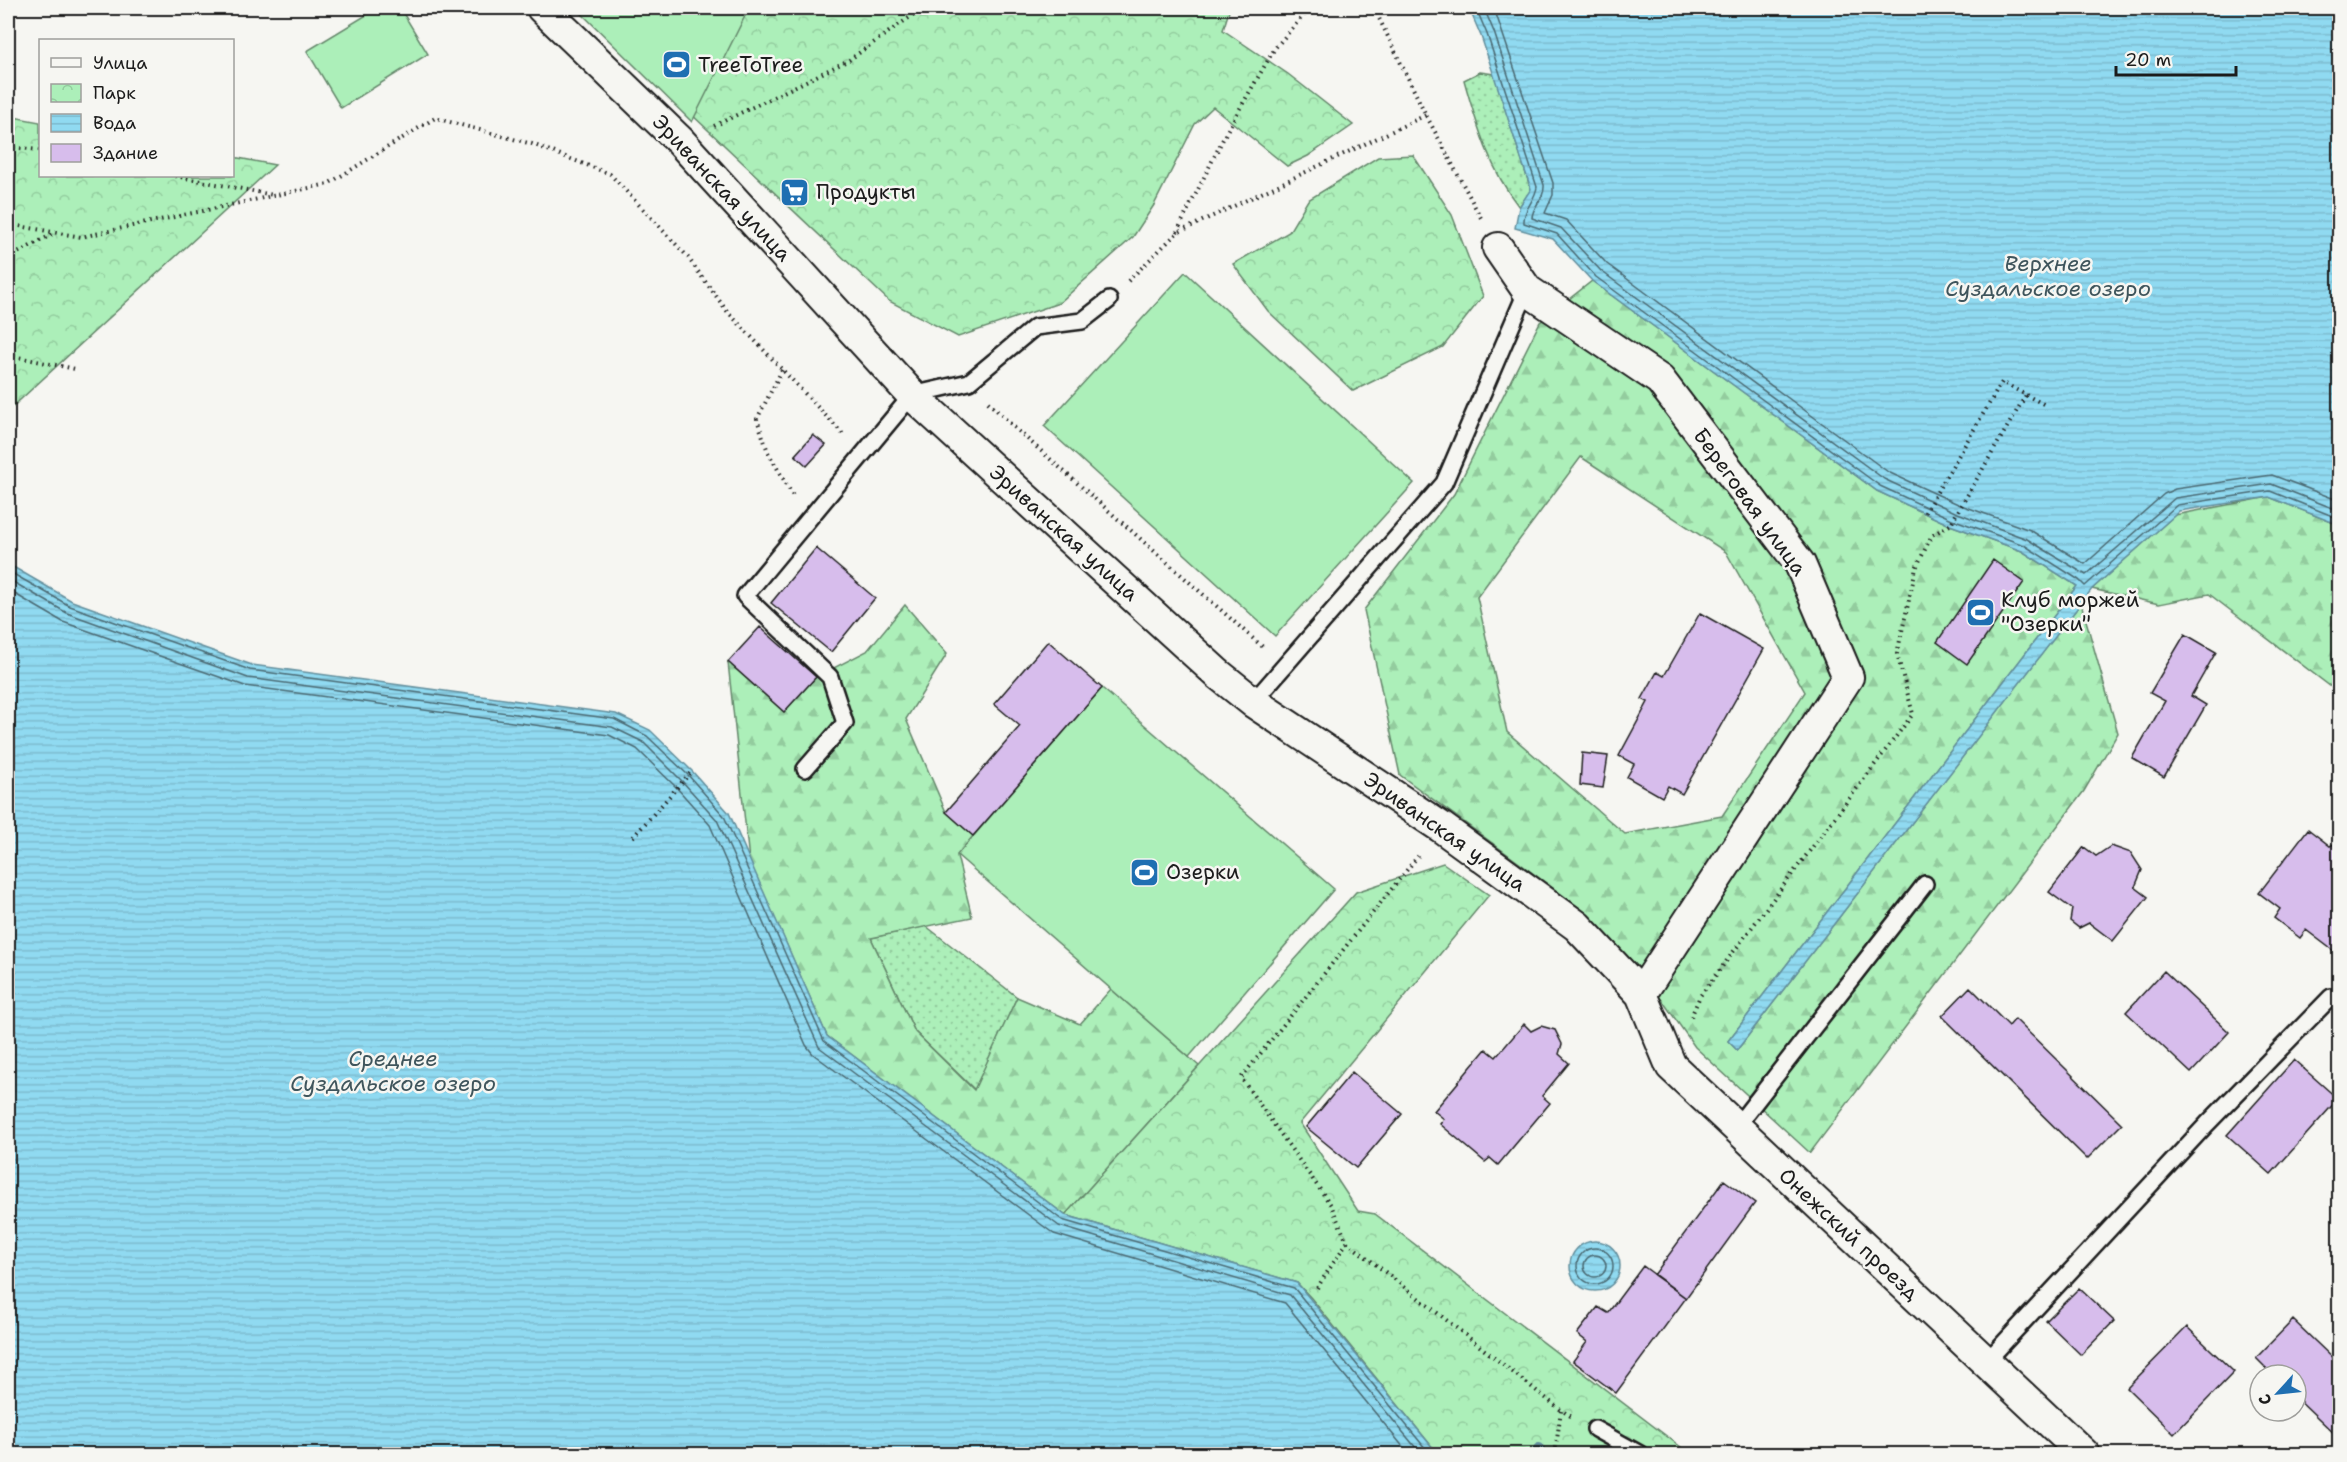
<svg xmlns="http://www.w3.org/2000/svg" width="2347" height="1462" font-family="'Shantell Sans',sans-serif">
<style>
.grass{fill:url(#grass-dots);stroke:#64866a;stroke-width:1.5}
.forest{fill:url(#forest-firs);stroke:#64866a;stroke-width:1.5;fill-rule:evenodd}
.park{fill:url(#park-crowns);stroke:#64866a;stroke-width:1.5}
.garden{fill:#acefb9;stroke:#64866a;stroke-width:1.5}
.water{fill:url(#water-rules);stroke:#628e9c;stroke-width:1.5}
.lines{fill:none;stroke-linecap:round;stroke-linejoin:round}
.shore{stroke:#4a6871;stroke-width:1.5}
.stream{stroke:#628e9c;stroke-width:12}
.building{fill:#d7bdec;stroke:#1c1c1c;stroke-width:1.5}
.lane-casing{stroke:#1c1c1c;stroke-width:20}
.street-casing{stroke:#1c1c1c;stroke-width:34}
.path{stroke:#1c1c1c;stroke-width:4;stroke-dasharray:1.5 4.5;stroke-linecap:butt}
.lane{stroke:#f6f6f2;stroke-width:15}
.street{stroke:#f6f6f2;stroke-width:30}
.labels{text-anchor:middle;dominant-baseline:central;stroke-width:5;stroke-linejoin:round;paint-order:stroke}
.poi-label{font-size:21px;fill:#1c1c1c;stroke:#f6f6f2;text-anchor:start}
.street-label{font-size:21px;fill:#1c1c1c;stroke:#f6f6f2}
.water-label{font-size:22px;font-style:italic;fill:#3f555c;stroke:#f6f6f2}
</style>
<defs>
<pattern id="grass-dots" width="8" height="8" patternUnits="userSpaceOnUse" patternTransform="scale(1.5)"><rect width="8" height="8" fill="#acefb9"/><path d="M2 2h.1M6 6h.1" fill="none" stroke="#93cc9e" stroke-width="1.8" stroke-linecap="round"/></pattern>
<pattern id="forest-firs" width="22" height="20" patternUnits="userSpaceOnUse" patternTransform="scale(1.5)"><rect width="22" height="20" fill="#acefb9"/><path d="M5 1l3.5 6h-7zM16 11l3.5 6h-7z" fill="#93cc9e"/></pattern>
<pattern id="park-crowns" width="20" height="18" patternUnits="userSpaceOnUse" patternTransform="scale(1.5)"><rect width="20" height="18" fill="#acefb9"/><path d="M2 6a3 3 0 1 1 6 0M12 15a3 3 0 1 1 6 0" fill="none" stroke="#93cc9e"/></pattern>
<pattern id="water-rules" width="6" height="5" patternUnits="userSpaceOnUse" patternTransform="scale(1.5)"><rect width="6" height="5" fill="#90daf1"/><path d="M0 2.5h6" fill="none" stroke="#7cbace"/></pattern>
</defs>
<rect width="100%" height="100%" fill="#f6f6f2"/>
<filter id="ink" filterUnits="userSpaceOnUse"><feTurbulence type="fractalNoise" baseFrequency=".0167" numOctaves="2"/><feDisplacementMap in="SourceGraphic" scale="12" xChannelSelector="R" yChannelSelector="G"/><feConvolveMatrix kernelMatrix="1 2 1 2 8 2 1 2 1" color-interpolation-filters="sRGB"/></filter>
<g filter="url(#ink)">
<path class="grass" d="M1480 72 1494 74 1531 190 1519 207C1490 170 1477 126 1464 80Z
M926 926 1017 997 975 1090 915 1032 871 938Z"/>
<path class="forest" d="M1592 281 1877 491 1950 525 2022 551 2077 586 1728 1041 1737 1050 2081 603 2118 733 2084 791 1810 1153 1695 1047 1662 1000 1584 911 1400 775 1364 610 1454 494 1540 322ZM1581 457 1726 552 1805 692 1722 816 1625 834 1507 732 1477 597Z
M2269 497 2339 525V693L2209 594 2159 604 2092 589 2175 515Z
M905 605 947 654 906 719 946 812 973 836 957 856 972 917 871 938 915 1032 974 1090 1017 997 1080 1024 1111 989 1199 1066 1065 1215 827 1036 749 860 728 662 784 712 816 677 867 651Z"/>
<path class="park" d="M579 8H1230L1223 30 1288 74 1353 125 1308 156 1287 166 1213 107 1195 124 1154 205 1133 237 1059 303 958 337 889 301Z
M8 116 40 122V176H232L233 157 275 165 8 411Z
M1413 155 1452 215 1483 296 1443 347 1353 391 1268 311 1233 264 1289 232 1308 200 1378 157Z
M1443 863 1489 895 1300 1123 1358 1211 1375 1214 1690 1454H1438L1311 1298 1297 1283 1065 1215 1356 892Z"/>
<path class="garden" d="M378 8H400L428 54 341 108 307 51Z
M576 8H749L692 122Z
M1185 272 1414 483 1275 636 1044 426Z
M1102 688 1334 889 1189 1057 957 855Z"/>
<path class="water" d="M1469 8H2339V525L2269 497 2179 511 2175 515 2092 589 1737 1050 1728 1041 2077 586 2022 551 1950 525 1877 491 1592 281 1553 239 1515 228 1519 207 1531 189 1481 36Z
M8 564 72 601 252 665 616 714 650 730 692 771 729 813 827 1036 1065 1215 1297 1283 1438 1454H8Z
M1570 1266a25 25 0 1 1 50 0a25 25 0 1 1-50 0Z"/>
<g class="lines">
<path class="shore" d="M1476 8 1487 34 1537 187C1535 201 1523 209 1524 223L1557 234 1596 277 1880 486 1952 519 2024 545 2079 580 2085 586 2177 505 2270 491 2340 519
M1484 8 1494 32 1544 185C1545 199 1532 206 1532 218L1561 228 1601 271 1884 479 1955 512 2027 539 2086 575 2175 498 2271 484 2340 511
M1494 8 1553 183V195L1545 213 1566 220 1607 264 1888 472 1958 504 2030 530 2085 564 2164 494 2175 489 2272 475 2340 501
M8 571 70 606 250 670 614 719 647 736 688 775 724 816 824 1041 1062 1220 1294 1288 1430 1454
M8 579 67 613 248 678 612 727 643 742 682 781 717 820 819 1047 1059 1226 1290 1295 1421 1454
M8 590 63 622 245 686 609 735 637 749 676 787 710 825 806 1045 813 1054 1054 1234 1285 1303 1409 1454
M1577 1266a18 18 0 1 1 36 0a18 18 0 1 1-36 0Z
M1584 1266a11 11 0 1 1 22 0a11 11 0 1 1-22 0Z"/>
<path class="stream" d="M1536 1454 1539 1449"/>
</g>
<path class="building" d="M813 435 826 445 807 466 795 455Z
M816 548 875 598 831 652 771 603Z
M1993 560 2024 582 1967 664 1937 642Z
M1700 613 1764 649 1682 794 1668 786 1662 797 1627 777 1634 764 1619 756 1648 702 1642 699 1657 672 1664 676Z
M760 627 816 677 784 712 728 662Z
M2185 634 2216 652 2191 696 2206 705 2164 777 2132 758 2165 701 2150 693Z
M1048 641 1102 688 973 836 946 812 1020 726 994 704Z
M1582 753 1608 756 1603 788 1580 785Z
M2308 829 2330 846 2340 841 2339 955 2306 930 2300 938 2274 918 2280 909 2259 893Z
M2111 846 2131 853 2142 870 2135 887 2148 897 2113 941 2089 923 2079 928 2070 921 2072 909 2049 892 2084 847 2096 856Z
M2164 971 2229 1032 2191 1073 2126 1012Z
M1970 987 2009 1026 2015 1019 2122 1124 2087 1159 1942 1016Z
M1524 1024 1531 1031 1541 1026 1555 1030 1562 1044 1559 1054 1569 1063 1542 1096 1550 1103 1498 1165 1490 1158 1485 1162 1440 1124 1444 1119 1434 1111 1486 1049 1496 1057Z
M2294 1060 2338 1099 2271 1174 2227 1135Z
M1352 1072 1402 1114 1356 1168 1306 1127Z
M1724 1180 1755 1203 1686 1298 1654 1275Z
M1643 1266 1686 1298 1616 1393 1573 1361 1587 1342 1577 1334 1598 1307 1608 1313Z
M2079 1288 2114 1321 2081 1355 2046 1321Z
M2293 1320 2340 1365V1439L2296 1397V1375H2273L2256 1358Z
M2187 1327 2234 1372 2174 1434 2127 1388Z"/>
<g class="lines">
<defs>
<path id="lane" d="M1253 702 1444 483 1527 290
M805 769 845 723 830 677 745 596 912 395 969 382 1035 327 1082 321 1109 300
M1736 1127 1925 884
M1986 1362 2207 1124 2331 997
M1595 1429 1640 1454"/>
<path id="street" d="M542 8 680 141 912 395 1218 674 1253 702 1441 827 1577 926 1641 994 1671 1066 2084 1454
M1498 248 1527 290 1660 380 1800 564 1848 677 1641 994"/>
</defs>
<use href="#lane" class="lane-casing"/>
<use href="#street" class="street-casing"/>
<path class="path" d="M1374 8 1426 115 1481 218
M714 126 849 60 913 15 916 8
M8 147 40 150
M175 176 273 195
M8 224 81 237 328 184 435 118 532 144 610 174 686 255 727 311 843 434
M1177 232 1227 131 1275 48 1310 8
M8 258 55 233
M1128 281 1177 233 1426 115
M8 355 75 369
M782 370 757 419 768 452 793 496
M2026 395 2047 406
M988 402 1015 428 1265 649
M633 837 692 771
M1691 1017 1700 996 1913 714 1897 654 1916 568 1932 535 1950 525 2026 395 2002 382 1924 514
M1347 1242 1561 1410 1572 1417
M1317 1288 1347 1242 1331 1205 1241 1078 1418 856
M1555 1454 1561 1410"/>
<use href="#lane" class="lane"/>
<use href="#street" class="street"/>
</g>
</g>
<defs>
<symbol id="stadium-square" viewBox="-11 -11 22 22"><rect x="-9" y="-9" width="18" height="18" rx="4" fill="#1f6fb2" stroke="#f6f6f2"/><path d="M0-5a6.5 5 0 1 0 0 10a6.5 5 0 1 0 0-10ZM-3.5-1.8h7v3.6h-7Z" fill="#fff"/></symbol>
<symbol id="supermarket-square" viewBox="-11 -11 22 22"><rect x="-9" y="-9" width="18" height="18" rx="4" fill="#1f6fb2" stroke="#f6f6f2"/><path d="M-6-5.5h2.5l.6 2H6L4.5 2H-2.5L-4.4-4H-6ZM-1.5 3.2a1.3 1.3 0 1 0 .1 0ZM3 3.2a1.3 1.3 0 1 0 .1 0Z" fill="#fff"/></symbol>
</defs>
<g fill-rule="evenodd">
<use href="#stadium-square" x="660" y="48" width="33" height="33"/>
<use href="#supermarket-square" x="778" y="176" width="33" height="33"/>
<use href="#stadium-square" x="1964" y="596" width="33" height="33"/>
<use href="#stadium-square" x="1128" y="856" width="33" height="33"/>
</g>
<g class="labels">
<g class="poi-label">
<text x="698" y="65">TreeToTree</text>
<text x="816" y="192">Продукты</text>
<text x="2001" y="600">Клуб моржей<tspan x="2001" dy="24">"Озерки"</tspan></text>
<text x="1166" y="872">Озерки</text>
</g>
<g class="street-label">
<text transform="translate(722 188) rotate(47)">Эриванская улица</text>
<text transform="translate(1750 502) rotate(54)">Береговая улица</text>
<text transform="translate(1064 533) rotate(42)">Эриванская улица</text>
<text transform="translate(1445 832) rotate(35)">Эриванская улица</text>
<text transform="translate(1849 1234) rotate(43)">Онежский проезд</text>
</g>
<g class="water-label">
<text x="2048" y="263">Верхнее<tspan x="2048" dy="25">Суздальское озеро</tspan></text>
<text x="393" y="1058">Среднее<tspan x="393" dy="25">Суздальское озеро</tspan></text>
</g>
</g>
<rect width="2347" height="1462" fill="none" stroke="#f6f6f2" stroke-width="30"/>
<rect x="15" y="15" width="2317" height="1432" fill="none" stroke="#1c1c1c" stroke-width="2" filter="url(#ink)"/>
<rect x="39" y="39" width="195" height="138" fill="#f6f6f2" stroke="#9f9f9c" stroke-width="1.5"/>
<rect x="51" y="58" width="30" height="9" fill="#f6f6f2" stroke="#9f9f9c" stroke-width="1.5"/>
<text x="93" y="69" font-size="18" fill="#1c1c1c">Улица</text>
<rect x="51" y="84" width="30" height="18" fill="url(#park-crowns)" stroke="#9f9f9c" stroke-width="1.5"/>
<text x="93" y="99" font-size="18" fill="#1c1c1c">Парк</text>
<rect x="51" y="114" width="30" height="18" fill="url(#water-rules)" stroke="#9f9f9c" stroke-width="1.5"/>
<text x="93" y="129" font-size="18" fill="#1c1c1c">Вода</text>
<rect x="51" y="144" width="30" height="18" fill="#d7bdec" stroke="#9f9f9c" stroke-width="1.5"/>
<text x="93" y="159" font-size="18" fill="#1c1c1c">Здание</text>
<g transform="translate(2278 1393) rotate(243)"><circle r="28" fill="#f6f6f2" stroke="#9f9f9c" stroke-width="1.5"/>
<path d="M0-4.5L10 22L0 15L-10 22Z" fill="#1f6fb2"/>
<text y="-9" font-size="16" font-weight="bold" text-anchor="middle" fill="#1c1c1c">С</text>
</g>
<path d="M2116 66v9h120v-9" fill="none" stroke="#1c1c1c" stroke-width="3"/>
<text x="2125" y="66" font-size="18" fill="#1c1c1c" stroke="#f6f6f2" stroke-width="4.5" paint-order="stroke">20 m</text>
</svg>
